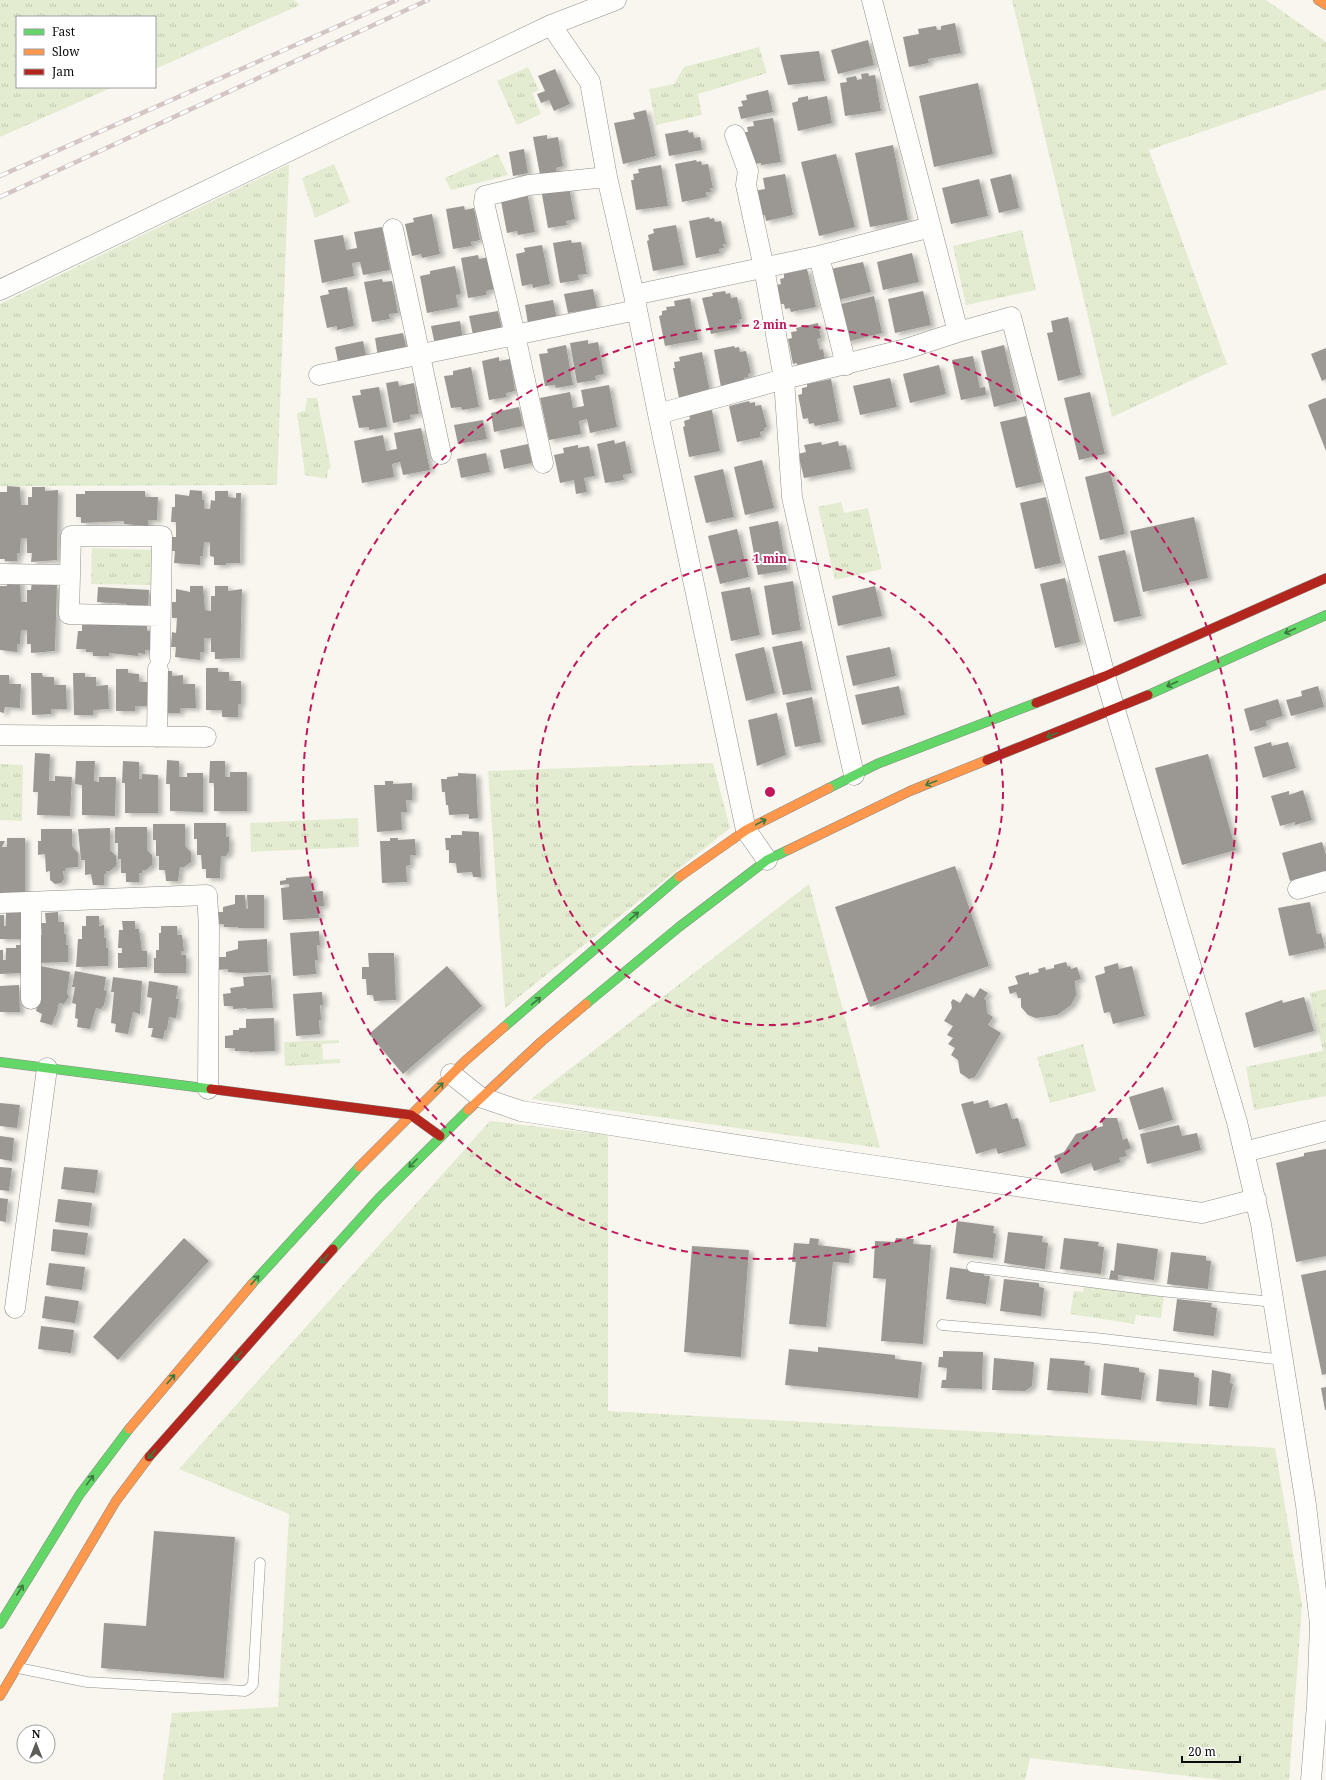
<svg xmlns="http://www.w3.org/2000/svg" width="1326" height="1780" font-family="'Noto Serif',serif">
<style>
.grass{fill:url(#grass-tufts)}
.building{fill:#9b9894;filter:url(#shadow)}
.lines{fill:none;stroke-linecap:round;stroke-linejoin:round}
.lane-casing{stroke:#91908d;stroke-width:11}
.street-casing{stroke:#91908d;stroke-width:21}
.fast-casing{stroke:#888783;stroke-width:10}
.slow-casing{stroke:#888783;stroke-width:10}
.jam-casing{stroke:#888783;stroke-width:10}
.lane{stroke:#fefefc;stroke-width:10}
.street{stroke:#fefefc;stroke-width:20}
.fast{stroke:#63d668;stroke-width:9}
.slow{stroke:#ff974d;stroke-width:9}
.jam{stroke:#b3261e;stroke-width:9}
.rail-casing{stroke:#d4c5c5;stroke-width:4.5}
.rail{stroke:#fff;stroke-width:3;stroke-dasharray:9;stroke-linecap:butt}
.oneway{stroke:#3b7a3e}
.ring{fill:none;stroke:#c2185b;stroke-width:2;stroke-dasharray:7 5}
.centre{fill:#c2185b;stroke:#fff;stroke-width:2}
.ring-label{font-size:12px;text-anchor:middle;font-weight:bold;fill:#c2185b;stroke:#fff;stroke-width:4;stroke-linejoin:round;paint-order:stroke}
</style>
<defs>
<pattern id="grass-tufts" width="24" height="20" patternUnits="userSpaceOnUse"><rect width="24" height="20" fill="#e3ecd0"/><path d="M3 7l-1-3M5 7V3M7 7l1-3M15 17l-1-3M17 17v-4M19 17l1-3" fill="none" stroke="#c1c9b1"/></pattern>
<filter id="shadow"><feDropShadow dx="4.5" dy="2.5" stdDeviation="2" flood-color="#0004"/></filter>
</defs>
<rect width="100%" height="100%" fill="#f8f6ee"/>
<path class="grass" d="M0 0H294L300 5 155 69V17H17V87H113L0 137Z
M1012 0H1266L1326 42V89L1149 150 1227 364 1112 417Z
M759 47 767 73 698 94 702 115 656 125 649 89 674 84 684 67Z
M528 67 539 90 532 93 541 114 517 125 497 81Z
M498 154 508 175 451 190 445 178Z
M289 164 277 485 0 486V304Z
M334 164 350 202 315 218 302 178Z
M1022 230 1036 290 966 305 953 246Z
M307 398H317L331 468 328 470 327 479 305 475 297 413 305 411Z
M841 502 844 513 868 508 882 569 835 580 818 507Z
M92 548 157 550 155 585 91 584Z
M713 763 730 828 505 1008 488 771Z
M0 764 23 765 22 821 0 820Z
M358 818 359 847 251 852 250 823Z
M809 884 880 1148 531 1099Z
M1326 989V1096L1254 1110 1246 1067 1323 1051 1310 993Z
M339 1040V1043L322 1044 323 1060 340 1059V1063L285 1066 284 1042Z
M1083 1044 1096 1091 1050 1103 1037 1057Z
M490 1121 608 1135V1411L1275 1448 1302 1605 1289 1780H1223L1030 1758 1025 1780H163L172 1713 278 1707 289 1514 179 1469Z
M1084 1283 1164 1296 1161 1318 1136 1315 1134 1324 1070 1314 1074 1291 1083 1292Z"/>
<path class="building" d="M955 23 961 53 928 59 929 63 909 67 903 37 919 34 918 29 936 26 937 30H941V26Z
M868 40 874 65 838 74 831 50Z
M819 51 825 81 788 85 780 55Z
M555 69 570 104 554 111 549 100 541 103 537 94 545 91 538 76Z
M868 73 869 76 875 75 881 111 845 116 840 83 847 82 846 78 856 76 857 80 862 79 861 74Z
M978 83 993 154 934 167 919 96Z
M768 90 773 112 741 119 738 107 743 106 741 101 747 100 746 95Z
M808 96V100L827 96 832 123 798 131 792 103 798 101V98Z
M646 110 656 156 623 164 614 123 635 119 633 113Z
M773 118 781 162 761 165V163L755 164 754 158 749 159 744 132H748L747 127 754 126 753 121Z
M688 130 689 133 693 132 694 138 700 137 702 150 669 156 665 134Z
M547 135V139L558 137 563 166 556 168 558 177 541 180 533 137Z
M893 145 908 220 870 227 855 153Z
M524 149 528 173 513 176 509 152Z
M836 154 855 227 819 236 801 162Z
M696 160 697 162 701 161 702 165 708 164 713 188H710L711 192H706L707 197 682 202 675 164Z
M661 165 668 206 636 210 631 180H634L633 174 639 173 638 169Z
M785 174 793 215 766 221 765 215 759 216 754 191 765 189 763 178Z
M1011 174 1019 208 999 213 990 179Z
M979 179 988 216 951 224 942 188Z
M569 187 575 219 566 221 567 225 548 228 541 189Z
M527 192 535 232 518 235 517 231 507 233 501 201Z
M464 206 465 210 474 208 480 240 471 242 472 246 453 249 446 209Z
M432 214 440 254 422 258 421 254 412 256 405 224 414 222 413 218Z
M709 217 710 219 714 218 715 222 721 221 726 244H723L724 248 719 249 720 253 696 258 689 221Z
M676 225 684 265 653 271 647 241 649 240 648 235 654 233 653 229Z
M382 227 390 270 363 275 360 262 352 263 354 276 322 283 314 240 343 235 346 250 357 248 354 232Z
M571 240 572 243 581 242 587 274 578 275 579 280 560 283 553 243Z
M542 245 550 284 533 288 532 284 522 286 516 254 525 252 524 248Z
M912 253 919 282 883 290 877 262Z
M478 255 479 259 489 257 494 289 486 291V295L468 298 461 258Z
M863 262 871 292 834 301 826 270Z
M455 266 461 294 456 295 458 307 427 313 420 276 430 274V271Z
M807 269 816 307 791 312 790 308 785 309 784 304H781L777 285 781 284 780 279 784 278V274Z
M382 279 383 282 392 281 398 313 389 314 390 319 372 322 364 282Z
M347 287 354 326 337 330V326L327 328 320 296 329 294 328 290Z
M593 289 597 308 568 313 564 294Z
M725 291 726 294 730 293 731 298 737 297 742 319 739 320 740 323 735 324 736 329 711 334 702 298 713 296 712 293Z
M923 291 931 325 895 333 888 299Z
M874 296 882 333 846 342 837 305Z
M690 298 698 340 665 346 659 316 662 315V311L667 310 666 307 675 306 674 301Z
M553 300 557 319 528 324 525 305Z
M498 311 502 330 473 335 469 316Z
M1068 317 1081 375 1058 381 1047 333 1053 332 1051 321Z
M460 321 463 340 435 345 431 326Z
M818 323 821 338 817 339 820 350 823 349 826 365 798 368 797 363 793 364 788 339 792 338 791 332 797 331 796 328Z
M403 333 407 352 378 357 375 338Z
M588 340V344L598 342 604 374 595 376 596 380 577 383 570 343Z
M363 341 367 360 339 366 335 347Z
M566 345 573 385 556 388 555 385 545 386 539 354 548 353 547 349Z
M1004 345 1017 401 994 407 981 351Z
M734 346 735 348 739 347 740 352 746 351 751 373 748 374 749 377 744 378 745 383 721 387 714 350Z
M1326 348V379L1322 381 1311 354Z
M702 352 710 392 679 398 673 368H675L674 362 680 361 679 357Z
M973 356 980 388 985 387 986 395 961 400 952 360Z
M499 357V361L510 359 515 391 506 393 507 397 489 400 482 361Z
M939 365 946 394 910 403 903 374Z
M471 367 479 407 462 410 461 407 451 408 444 376 453 375V371Z
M890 378 897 407 860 415 853 386Z
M831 379 839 421 815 426 814 423 809 424 808 418 803 419 798 395 802 394V388L807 387V384Z
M398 381 399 386 414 383 419 414 410 415 411 419 393 423 386 383Z
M609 385 617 427 590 433 587 419 579 421 581 434 549 440 540 398 570 392 573 408 584 406 581 390Z
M379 387 387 427 369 430V427L359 428 352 396 361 395 360 390Z
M1090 392 1105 454 1079 460 1064 398Z
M1325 398 1326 399V451L1308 405Z
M749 401 750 403 755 402V406L761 405 767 427 764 428V431L760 432 761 437 737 442 729 406Z
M519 407 523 426 494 432 491 413Z
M712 410 720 451 689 457 683 427 685 426 684 421 690 419 689 415Z
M1026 416 1042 482 1016 488 1000 422Z
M483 420 487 439 458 444 454 425Z
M421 428 430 470 403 475 400 462 392 464 394 477 362 483 354 441 383 435 386 451 397 449 394 433Z
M614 440 615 444 625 441 632 473 623 475 624 480 605 483 597 444Z
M838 441 839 446 846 445 851 469 804 478 798 454 806 452 804 445 821 442 822 445Z
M528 444 532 463 504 469 500 450Z
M578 445V448L589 446 595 476 584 478 587 492 576 494 574 480 560 483 554 455 564 453 563 448Z
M486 453 490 472 461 478 457 459Z
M762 460 774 508 745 515 734 467Z
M723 469 734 517 706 523 694 476Z
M1110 471 1125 534 1100 540 1085 477Z
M7 486 20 487 21 505H28V497H32V487H45V491L58 490 57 560 31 562 32 553H27V538H21L20 553H17V561H5V559H0V492H7Z
M190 490 202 491V500H204V509H210L211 500 215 501V491H228V497L236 498V493H241L240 563H226V565H214V557L210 556V542H204L203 556H200V565L174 563 175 551H171V537H176V522H171L172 507H175V494L189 496Z
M85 491H145V497H158L157 520H148V526L124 524V521L81 523V517H76V494H85Z
M1046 497 1061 563 1035 569 1020 503Z
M1194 517 1208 578 1143 592 1130 531Z
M778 521 787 570 758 575 749 527Z
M737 529 749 577 720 584 708 536Z
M1125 550 1141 616 1114 622 1098 556Z
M1065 578 1080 642 1055 648 1040 584Z
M7 580H20L21 602H27V590H31L32 580 44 581V585L57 584 55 651 31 653V644H27V630H21L20 644H17V652L0 650V586H7Z
M793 581 801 630 772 635 764 586Z
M190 586H203L205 610 211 611V596H215V586H228V591L242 589 240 658 215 659V652H211V638H204V652H200V660L175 657 176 647H171L172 632 176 633 177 618H172V602H176V589L190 592Z
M875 586 882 616 838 626 832 596Z
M98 587 149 590 148 609 126 608 127 604 97 602Z
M750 587 760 635 731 641 721 592Z
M92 621 139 622 138 626H147V631H155L154 650H145V654L138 653V656L109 653V656H93V652H86V649H76L78 631H82V625H92Z
M802 641 812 690 783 695 772 647Z
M764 647 775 693 746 701 735 654Z
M890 647 896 676 853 686 846 656Z
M206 668H218V672H229V681H241V704H238V717H222V710H206Z
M116 669H128V673L139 674V682H150V706H135V711H116Z
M160 671H172V676L183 675V684H195L196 708H180V713H161Z
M31 673H42L43 677H54V685H66L67 709H51V714L32 715Z
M73 673H85V677H96V686L108 685 109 709 93 710V715H74Z
M0 675H9V684H21L20 708 5 707 4 713 0 712Z
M899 686 905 715 862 725 855 695Z
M1318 686 1324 707 1291 716 1286 700 1302 696 1301 691Z
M812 697 821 742 795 747 786 703Z
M1278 699 1283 716 1266 721 1267 726 1250 731 1244 709Z
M777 713 786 755 757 766 748 720Z
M1271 742 1272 746 1288 742 1296 768 1263 778 1254 747Z
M35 753 50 754 49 781H55V776L72 777 70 816 37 815 38 792H33Z
M1208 754 1236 850 1182 865 1155 768Z
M167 760 179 761V777H187V773H203V812L170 811V784H166Z
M76 761H95L94 781 99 782V777H116L115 816 82 815V785L75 784Z
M123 761 139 762V779H142V774L158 775V813H125V783H122Z
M210 761H225V777H230V772H247V811H214V783H209Z
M458 773 476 774 478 818 469 819V814L449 815 448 805H446L445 792H442L441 779H447V777L458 776Z
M385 781H393V784L412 783V800H406L407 812H401L402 830 377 832 374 785H385Z
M1303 790 1312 820 1295 825V822L1280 826 1271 796 1289 791V795Z
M194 823H226V837H229V851L226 856H221L220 878H206V869H202L201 855H197V839H194Z
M153 824H185V846L191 852V862L184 867H180L178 881H166L165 870H159V856H156V840H153Z
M115 827H147V850L152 855V865L146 870H142V873H139V882H126V873H121V859H118V843H115Z
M110 828V850L116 856V866L110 871H106V874H104V885H93L91 874 85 875V860H81L78 829Z
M41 829H72V846L78 853V867L65 868V871H63L64 879 61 883 55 884 50 880V871L46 872 45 854 38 855V841H41Z
M462 831 479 832 481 877H473L472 872 457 873 456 863H449V850H446L445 838H451V835H462Z
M7 838H25V896H0V841H5L2 847H7Z
M390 838H398V840L415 839 416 855H410V865L406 866 407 882 382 883 380 841H390Z
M1322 842 1326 855V871L1290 881 1282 853Z
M955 866 989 966 870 1007 835 907Z
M311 876 312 892 323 891 324 906H318L319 918 283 920 281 888 289 887V884L280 885V881L286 880V878Z
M235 895H245L246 909H248L247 895H264V928H238V927H224V924H215V912H223V907L235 904Z
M1310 902 1317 934 1321 933 1325 948 1289 956 1278 908Z
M17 910H22V939H0V915H4V926H6V913H17Z
M58 912V922H64V934H66V945H68V962L36 963 38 935H42L41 923H46L45 913Z
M86 916H99V926L104 925V938H106V948H108V966L76 967 78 939H82V926H86Z
M122 921H135V929H139L142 951H147V967L118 968V953H122V948H118L119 930H123Z
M161 926H177V935H182L184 951H181V955H186V973H154V958H156V950H159V933H161Z
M319 931 320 945H317L318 960H315L316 974 293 976 290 933Z
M267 939 268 972 242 973 228 972V969L218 970V957H226V952L238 949V941Z
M16 945H21V973L0 974V950H3V960H6V948H16Z
M368 953H394L396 1000 374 1001 373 995H367L366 979H362V967H369Z
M1066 962 1068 967 1070 966 1071 969 1077 967 1081 979 1075 981 1076 995 1071 1005 1057 1015 1036 1018 1028 1015 1021 1007V998H1018L1016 992 1010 994 1008 987 1018 984 1015 976 1029 972V975L1039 972 1038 969 1045 967 1046 970 1054 968V965Z
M1118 963 1119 969 1132 966 1145 1016 1113 1024 1110 1012 1104 1013 1095 976 1105 973 1104 967Z
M41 966 70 972 67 993 69 997 64 1004 59 1003 56 1016H55L52 1025 40 1022 42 1014 36 1011 39 998Z
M447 966 482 1006 403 1074 369 1034Z
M75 971 106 977 104 990 107 991 104 1005 101 1009 96 1008 90 1029 77 1027 78 1019 75 1018 76 1004 72 1003 75 987H72Z
M271 975 273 1008 247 1009V1008L233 1009V1006H224L223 994 231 993 230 988 244 986 243 977Z
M113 977 142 981 140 1014 133 1012 128 1034 115 1032 116 1024 111 1023 114 992H111Z
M149 981 178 986 176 999H179L176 1018 169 1017 167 1030H165L163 1039 151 1037 153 1028H148L152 998 147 997Z
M19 985 20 1012H0V986Z
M980 988 988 993 984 999 986 1000 987 1013 993 1017 988 1025 1001 1033 975 1077 969 1079 960 1073 958 1060 951 1055 955 1048 948 1044 953 1038 947 1035 953 1026 944 1021 952 1008 951 1002 953 999 960 1003 966 993 974 998Z
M322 992 323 1005H320L321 1020H319L320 1034 296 1036 293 994Z
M1304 997 1314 1031 1254 1048 1245 1013 1282 1000 1283 1003Z
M274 1018 275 1051 249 1052V1051H235V1048H225V1036L233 1035V1030H239V1028H246V1019Z
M1163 1087 1173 1120 1139 1130 1129 1097Z
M988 1100 990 1108 1007 1103 1012 1119 1018 1118 1026 1146 998 1154 996 1148 976 1154 961 1104 973 1101 974 1104Z
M0 1103 20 1105 17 1128 0 1126Z
M1101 1118H1117L1123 1140 1127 1138 1131 1148 1125 1151 1127 1156 1119 1158 1121 1162 1094 1171 1091 1163 1061 1174 1054 1156 1064 1152 1076 1134 1103 1126Z
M1179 1125 1182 1136 1197 1133 1201 1150 1147 1164 1140 1134Z
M0 1136 14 1138 12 1161 0 1159Z
M1326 1149V1256L1296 1262 1276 1163 1304 1156V1153Z
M0 1167 12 1168 9 1191 0 1190Z
M64 1167 98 1170 95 1193 61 1189Z
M0 1198 8 1199 6 1222 0 1221Z
M58 1199 92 1203 89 1226 55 1222Z
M957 1221 994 1226 993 1233 996 1234 993 1258 953 1253Z
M53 1229 88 1233 85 1255 51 1251Z
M1008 1232 1043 1236 1042 1242 1048 1243 1045 1269 1004 1263Z
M184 1238 209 1261 118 1360 93 1337Z
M810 1238 819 1239 818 1245 851 1249 849 1263 833 1262 826 1327 789 1324 796 1262H792L794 1243 809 1244Z
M896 1238 914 1239 913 1244 931 1245 923 1344 881 1341 886 1279 873 1278 875 1241 895 1242Z
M1064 1238 1099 1242 1098 1246 1104 1247 1101 1274 1060 1269Z
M1117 1243 1158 1249 1154 1280 1118 1275V1280L1109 1279 1111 1270 1114 1271Z
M692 1246 749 1250 741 1357 684 1352Z
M1171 1252 1206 1256V1261H1211L1208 1289 1167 1284Z
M49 1263 85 1267 82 1290 46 1285Z
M950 1267 984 1272V1276H990L986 1304 946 1299Z
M1326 1270V1374L1322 1375 1301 1275Z
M1004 1279 1039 1283V1287L1044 1288 1041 1316 1000 1311Z
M45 1296 79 1301 75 1323 42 1318Z
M1177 1299 1212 1303 1211 1307 1217 1308 1214 1336 1173 1331Z
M41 1326 74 1330 71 1353 38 1349Z
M818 1347 895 1355V1359L922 1362 918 1398 785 1385 789 1349 818 1352Z
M943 1351 983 1352 982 1389 941 1388 942 1380H946L947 1368 938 1367 939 1357H943Z
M994 1358 1034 1362 1032 1386 1025 1391 992 1390Z
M1050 1358 1085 1361 1084 1365 1090 1366 1088 1393 1047 1390Z
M1104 1363 1139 1368V1372L1145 1373 1141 1400 1101 1395Z
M1159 1369 1194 1373V1377L1199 1378 1197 1405 1156 1401Z
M1212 1370 1231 1374 1230 1383 1233 1384 1228 1408 1209 1406Z
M1326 1387V1410H1325L1321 1388Z
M154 1531 235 1537 224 1678 101 1668 104 1623 146 1626Z"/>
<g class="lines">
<defs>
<path id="lane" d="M972 1267 1160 1291 1274 1302
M942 1325 1095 1338 1284 1360
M18 1668 87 1682 245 1691 250 1688 253 1684 260 1563"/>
<path id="street" d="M872 0 958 332 1011 317 1105 676 1237 1122 1261 1224 1306 1505 1320 1624 1317 1705 1311 1780
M551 25 616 0
M735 135 748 171 746 185 764 268 784 379 792 497 854 775
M393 229 441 454
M819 256 931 227
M0 290 551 25 590 82 607 177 634 295 658 414 746 830 767 860
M634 295 819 256 846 365
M319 375 637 310
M658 414 784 379 906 349 958 332
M543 463 515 335 484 203 485 196 529 185 607 177
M0 574 70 575
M160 616 69 614 71 536H162L160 658
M0 735 206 737
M157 737 158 669
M1298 889 1326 881
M0 903 207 895 209 927 208 1089
M31 999V902
M451 1074 480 1097 521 1111 815 1157 1202 1213 1256 1199
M1244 1152 1326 1131
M15 1308 47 1068"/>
<path id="fast" d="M1148 695 1326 615
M829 788 877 764 1036 703
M586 1004 679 927 767 860 788 850
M504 1027 679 877
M0 1062 211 1089
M333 1249 379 1198 468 1110
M252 1284 359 1167
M0 1624 80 1494 129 1429"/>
<path id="slow" d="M1318 0 1326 5
M788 850 910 791 987 760
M679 877 746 830 829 788
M468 1110 542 1041 586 1004
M359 1167 465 1061 504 1027
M129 1429 252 1284
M0 1696 116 1501 149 1457"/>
<path id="jam" d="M1036 703 1105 676 1326 578
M987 760 1148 695
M211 1089 411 1115 440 1136
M149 1457 333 1249"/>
</defs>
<use href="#lane" class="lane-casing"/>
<use href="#street" class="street-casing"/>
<use href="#fast" class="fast-casing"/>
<use href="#slow" class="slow-casing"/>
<use href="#jam" class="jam-casing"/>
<use href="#lane" class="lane"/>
<use href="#street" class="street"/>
<use href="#fast" class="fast"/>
<use href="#slow" class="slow"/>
<use href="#jam" class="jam"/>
<defs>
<path id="rail" d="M0 176 397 0
M0 197 428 0"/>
</defs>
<use href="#rail" class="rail-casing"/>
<use href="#rail" class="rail"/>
</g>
<defs><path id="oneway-shaft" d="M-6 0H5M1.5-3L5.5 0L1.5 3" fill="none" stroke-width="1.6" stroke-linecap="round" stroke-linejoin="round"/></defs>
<g class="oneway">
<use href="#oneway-shaft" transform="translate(1290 631) rotate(156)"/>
<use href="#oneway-shaft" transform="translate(1172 684) rotate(156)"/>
<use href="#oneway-shaft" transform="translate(1052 735) rotate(158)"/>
<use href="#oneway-shaft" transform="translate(931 783) rotate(158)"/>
<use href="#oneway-shaft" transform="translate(761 822) rotate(-28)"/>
<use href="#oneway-shaft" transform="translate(634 916) rotate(-41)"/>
<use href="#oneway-shaft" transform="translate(536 1001) rotate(-40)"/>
<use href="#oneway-shaft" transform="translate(439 1087) rotate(-45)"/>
<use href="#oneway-shaft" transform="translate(413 1163) rotate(135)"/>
<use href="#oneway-shaft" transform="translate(324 1259) rotate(132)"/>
<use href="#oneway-shaft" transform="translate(255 1280) rotate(-48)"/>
<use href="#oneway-shaft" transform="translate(238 1356) rotate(131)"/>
<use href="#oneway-shaft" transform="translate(171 1379) rotate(-50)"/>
<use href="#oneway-shaft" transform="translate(152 1454) rotate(130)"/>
<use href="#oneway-shaft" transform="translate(90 1480) rotate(-54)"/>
<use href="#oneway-shaft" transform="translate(20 1590) rotate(-58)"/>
</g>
<g class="ring">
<circle cx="770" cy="792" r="233"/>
<circle cx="770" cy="792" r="467"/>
</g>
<circle cx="770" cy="792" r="6" class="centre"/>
<g class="ring-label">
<text x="770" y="329">2 min</text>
<text x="770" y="563">1 min</text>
</g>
<rect x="16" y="16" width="140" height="72" fill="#ffffff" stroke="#9d9d9d"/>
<rect x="24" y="29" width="20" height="6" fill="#63d668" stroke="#9d9d9d"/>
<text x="52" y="36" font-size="12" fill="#0a0a0a">Fast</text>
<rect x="24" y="49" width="20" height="6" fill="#ff974d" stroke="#9d9d9d"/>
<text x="52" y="56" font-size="12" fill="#0a0a0a">Slow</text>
<rect x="24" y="69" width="20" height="6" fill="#b3261e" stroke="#9d9d9d"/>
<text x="52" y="76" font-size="12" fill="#0a0a0a">Jam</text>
<g transform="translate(36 1744)"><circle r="19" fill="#ffffff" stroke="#9d9d9d"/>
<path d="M0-3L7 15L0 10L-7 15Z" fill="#5d5d5a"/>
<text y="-6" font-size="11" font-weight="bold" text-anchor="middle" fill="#0a0a0a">N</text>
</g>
<path d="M1182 1756v6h58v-6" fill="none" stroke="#0a0a0a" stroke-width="2"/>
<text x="1188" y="1756" font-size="12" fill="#0a0a0a" stroke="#ffffff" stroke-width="3" paint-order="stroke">20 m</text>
</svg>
